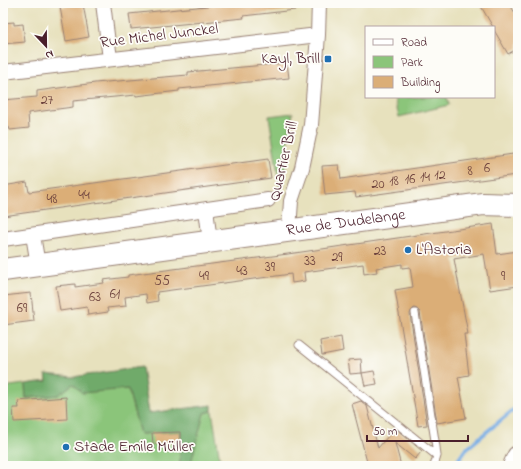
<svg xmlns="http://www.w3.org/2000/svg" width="521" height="469" font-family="'Indie Flower',sans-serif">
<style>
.green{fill:#8bc57a;stroke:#6a7252}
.forest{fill:#70aa6a;stroke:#5d644a}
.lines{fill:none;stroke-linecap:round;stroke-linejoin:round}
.stream{stroke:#76ace4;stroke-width:4}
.building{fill:#dbae77}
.lane-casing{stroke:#988074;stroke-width:9}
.street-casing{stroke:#988074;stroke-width:16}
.primary-casing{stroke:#988074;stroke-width:24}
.lane{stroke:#fff;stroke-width:7}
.street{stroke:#fff;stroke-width:14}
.primary{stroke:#fff;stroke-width:22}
.poi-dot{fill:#1f6fb2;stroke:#fdfcf7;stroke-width:1.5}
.labels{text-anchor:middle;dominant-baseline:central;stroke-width:3.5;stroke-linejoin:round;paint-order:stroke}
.number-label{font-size:14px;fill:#6e433e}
.street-label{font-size:16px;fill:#4a1f2b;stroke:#fdfcf7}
.poi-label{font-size:16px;fill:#4a1f2b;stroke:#fdfcf7;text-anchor:start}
</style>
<rect width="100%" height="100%" fill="#fdfcf7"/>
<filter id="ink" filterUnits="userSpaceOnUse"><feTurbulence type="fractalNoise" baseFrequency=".025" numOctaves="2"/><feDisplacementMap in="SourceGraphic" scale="8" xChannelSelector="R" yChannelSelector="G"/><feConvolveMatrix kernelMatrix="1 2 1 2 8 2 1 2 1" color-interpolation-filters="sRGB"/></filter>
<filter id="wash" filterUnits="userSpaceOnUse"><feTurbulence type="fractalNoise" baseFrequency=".012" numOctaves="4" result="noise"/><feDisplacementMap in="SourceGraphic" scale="16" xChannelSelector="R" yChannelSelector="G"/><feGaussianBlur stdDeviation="0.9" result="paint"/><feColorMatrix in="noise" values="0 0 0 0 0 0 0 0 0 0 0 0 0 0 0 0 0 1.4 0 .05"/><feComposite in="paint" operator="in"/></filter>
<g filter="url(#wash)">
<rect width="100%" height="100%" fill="#e7e1bd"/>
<path class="green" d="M394 97H447L449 105 399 117Z
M293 113 284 162 286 166 280 188 269 116Z
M25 384 26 398 58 395 73 384 82 392 128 389 140 434 180 432V466H3V387Z
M212 411 221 466H200L201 463H190L204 413Z"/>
<path class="forest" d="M142 367 149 413 212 405V411L204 413 191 463 201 462 200 466H180V432L140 434 128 389 82 393 73 384 58 395 26 398 25 384 47 381 46 374 73 377Z"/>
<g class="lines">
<path class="stream" d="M454 466 466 449 518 406"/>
</g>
<g id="blocks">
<path class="building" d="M236 3H294L295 10 243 16 244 18 131 29 129 14Z
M479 3H509L518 18V48L508 54 494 30V27H493Z
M83 4 89 37 66 41 60 7Z
M14 22V25L23 24 25 42 3 44V23Z
M287 63 289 78 179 89V91L136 96V95L73 101V107L28 113 29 128 10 130 9 127 3 128V100L37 97V91L95 83 188 75V72Z
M513 154 516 175 356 197 355 192 325 195 322 166 339 165 341 179Z
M268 159 271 178 3 216V186L27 182 29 192Z
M493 224 497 254 518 251V286L490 290 484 254 454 259 468 334H464L469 375 458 377 466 418 437 423 420 312 417 309 414 308 411 311 410 314 427 425 418 426 395 290 413 287 410 267 402 268V264L376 268 377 272 364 274 363 264 304 272 305 281 292 283 291 274 157 292 158 301 147 303 146 294 125 297 126 306 107 308 108 312 88 315 87 307 60 311 56 286 75 284V287L104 283 103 280 128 277V275L288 254Z
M31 293 34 321 3 325V296Z
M341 337 343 351 322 355 320 341Z
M361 359 362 373 350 374 348 360Z
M374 371 377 384 365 386 362 373Z
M66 397 67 419 14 422 13 408H19L18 401Z
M361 401 367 406 378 448 395 428 422 451 415 459 395 443 401 466H368L352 404Z
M180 432V442L153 444 152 433Z"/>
</g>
</g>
<g filter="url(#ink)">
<use href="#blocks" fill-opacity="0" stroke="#988074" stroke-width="1"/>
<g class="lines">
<defs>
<path id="lane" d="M415 313 436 447 437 456 434 466
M299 345 437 456"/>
<path id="street" d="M103 3 110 59
M3 72 318 35
M206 209 210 242
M289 230 291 201 302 168 311 125 318 35 319 3
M33 235 38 265
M3 239 268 200"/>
<g id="primary">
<path id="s1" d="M3 270 483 204 518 205"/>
<path d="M514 466 518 457"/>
</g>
</defs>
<use href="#lane" class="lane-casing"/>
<use href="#street" class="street-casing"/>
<use href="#primary" class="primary-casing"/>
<use href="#lane" class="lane"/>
<use href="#street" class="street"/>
<use href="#primary" class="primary"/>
</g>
</g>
<g class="poi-dot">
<rect x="324" y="55" width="8" height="8" rx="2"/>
<circle cx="408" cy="250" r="4"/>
<circle cx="66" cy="447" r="4"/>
</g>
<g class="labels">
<g class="number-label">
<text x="47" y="100">27</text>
<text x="487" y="168">6</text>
<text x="470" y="171">8</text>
<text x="440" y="175">12</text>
<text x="425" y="177">14</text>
<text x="410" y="179">16</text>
<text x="394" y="181">18</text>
<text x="378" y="184">20</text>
<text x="84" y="195">44</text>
<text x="52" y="199">48</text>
<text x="380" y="251">23</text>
<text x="337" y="257">29</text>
<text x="310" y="261">33</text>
<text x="270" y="267">39</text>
<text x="242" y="271">43</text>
<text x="204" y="276">49</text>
<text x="503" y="276">9</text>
<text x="162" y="281">55</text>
<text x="115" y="294">61</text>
<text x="95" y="297">63</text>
<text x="22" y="308">69</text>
</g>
<g class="street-label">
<text transform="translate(159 36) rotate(-7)">Rue Michel Junckel</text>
<text transform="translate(284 161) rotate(-77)">Quartier Brill</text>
<text stroke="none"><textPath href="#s1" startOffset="346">Rue de Dudelange</textPath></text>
</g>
<g class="poi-label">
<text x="320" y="59" text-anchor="end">Kayl, Brill</text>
<text x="416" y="250">L'Astoria</text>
<text x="74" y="447">Stade Emile Müller</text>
</g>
</g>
<rect width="521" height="469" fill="none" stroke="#fdfcf7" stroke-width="16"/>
<rect x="365" y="26" width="130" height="72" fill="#fdfcf7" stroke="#b5a4a5"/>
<rect x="373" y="39" width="20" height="6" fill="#ffffff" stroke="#b5a4a5"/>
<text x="401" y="46" font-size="12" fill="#4a1f2b">Road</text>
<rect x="373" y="56" width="20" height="12" fill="#8bc57a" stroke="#b5a4a5"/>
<text x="401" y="66" font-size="12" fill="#4a1f2b">Park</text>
<rect x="373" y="76" width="20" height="12" fill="#dbae77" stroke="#b5a4a5"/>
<text x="401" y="86" font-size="12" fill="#4a1f2b">Building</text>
<g transform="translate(46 46) rotate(158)" stroke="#fdfcf7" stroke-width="3" paint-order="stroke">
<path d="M0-3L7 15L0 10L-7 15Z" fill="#4a1f2b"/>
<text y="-6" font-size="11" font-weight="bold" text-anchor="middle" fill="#4a1f2b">N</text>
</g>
<path d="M367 435v6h101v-6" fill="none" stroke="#4a1f2b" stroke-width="2"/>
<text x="373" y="435" font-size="12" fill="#4a1f2b" stroke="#fdfcf7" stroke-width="3" paint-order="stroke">50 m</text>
</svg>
